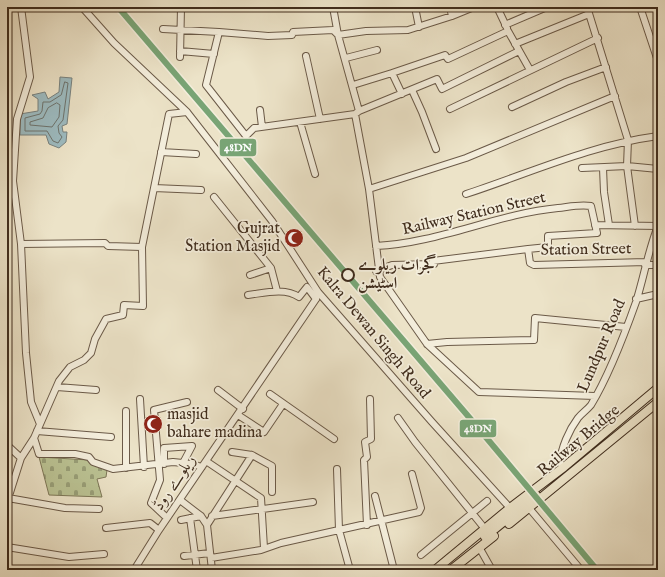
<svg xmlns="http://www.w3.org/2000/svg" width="665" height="577" font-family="'IM FELL English',Amiri,serif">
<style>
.cemetery{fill:url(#cemetery-stones);stroke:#7e7858}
.water{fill:#9dbbc0;stroke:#78827f}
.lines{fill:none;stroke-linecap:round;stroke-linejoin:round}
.shore{stroke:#6e746e;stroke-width:1}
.minor-casing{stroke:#6b5a48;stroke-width:8}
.major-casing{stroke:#402d1d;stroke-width:10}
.minor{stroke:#f3eddb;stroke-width:6}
.major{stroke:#ece3c8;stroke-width:8}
.rail-1-casing{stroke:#f3eddb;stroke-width:9}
.rail-1{stroke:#79a475;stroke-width:6}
.stop-dot{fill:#f3eddb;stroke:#402d1d;stroke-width:2}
.labels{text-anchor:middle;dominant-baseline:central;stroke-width:3.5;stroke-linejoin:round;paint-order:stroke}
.street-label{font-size:16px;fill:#402d1d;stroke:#f3eddb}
.poi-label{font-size:16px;fill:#402d1d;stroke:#f3eddb;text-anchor:end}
.stop-label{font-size:16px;font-weight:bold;fill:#402d1d;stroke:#f3eddb;text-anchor:start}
.line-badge{stroke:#f3eddb;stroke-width:1.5}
.badge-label{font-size:11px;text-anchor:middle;font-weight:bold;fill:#fff}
</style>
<defs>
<pattern id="cemetery-stones" width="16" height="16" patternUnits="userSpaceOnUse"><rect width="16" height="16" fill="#bbc394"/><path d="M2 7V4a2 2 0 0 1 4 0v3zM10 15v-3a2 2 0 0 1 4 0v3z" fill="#999f78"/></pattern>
</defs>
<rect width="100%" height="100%" fill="#ece3c8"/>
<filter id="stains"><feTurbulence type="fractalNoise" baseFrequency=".005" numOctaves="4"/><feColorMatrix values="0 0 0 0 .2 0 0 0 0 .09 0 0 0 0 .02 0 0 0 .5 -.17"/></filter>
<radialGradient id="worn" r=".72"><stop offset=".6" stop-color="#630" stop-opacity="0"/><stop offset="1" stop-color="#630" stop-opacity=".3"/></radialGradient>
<path class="cemetery" d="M39 457 89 460 107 470 106 477 97 479 102 497 49 495Z"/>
<path class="water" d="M60 77 72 78 67 124 62 126 63 132H67L66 142 59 148 49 144 46 135H20V114L38 111V99L32 95 45 92 48 99 59 92Z"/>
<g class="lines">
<path class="shore" d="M65 82 68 83 63 120 58 126 59 133 62 137 58 143 53 141 47 131H25V118L40 114 42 111 43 102H50L61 95Z
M57 103 60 105 59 117 52 127 30 125V122L43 118 48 108Z"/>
<defs>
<path id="minor" d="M21 7 30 77 17 119 13 181 21 244 26 353 30 392 31 402 40 424
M82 7 114 43 187 112 272 221 318 292 432 422 510 508
M333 7 338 35 366 31 408 30 452 16 474 7
M415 7 419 27
M450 7 452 16
M497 7 507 28
M587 7 628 140 627 166 635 226
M640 7 658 61
M505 25 547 7
M163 29 219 32
M515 44 589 14
M180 51 214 54
M306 56 320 119
M180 57 181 7
M346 58 377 50
M392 73 445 55 448 59 508 31 530 70
M353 85 392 73 402 94
M412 90 422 112 436 149
M512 107 566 82 606 67
M450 109 598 38
M260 110 262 127
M359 111 437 79 442 89 519 51
M355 114 254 128 246 136 206 85 219 32 268 36 292 35 293 32 333 30 338 35 359 111 355 114 369 189 380 277 427 344 479 392 595 396
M300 122 315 174
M161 152 196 154
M582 168 627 166 658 169
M603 168 604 192 609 225
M154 188 201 190
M369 189 466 158 615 96
M466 194C530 173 591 145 658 136
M214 197 271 268 277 291
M595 225 658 226
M21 244 105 243 108 246 142 247
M376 246C439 243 496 214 558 208 568 207 580 204 591 206L597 233 548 236V247L528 249
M645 265H658
M376 271 392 265 434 264 433 261 528 249 530 263 534 265 646 262
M250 275 271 268
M248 295C264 293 285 287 299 297L307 287 316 299
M636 299 658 294
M427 344 447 342 534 340 535 318 626 327
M57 387 96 390
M218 390 243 409
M270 394 334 439
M140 399 144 467
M126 411V468
M238 415 264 432 283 404
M398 418 415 442 485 529
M37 431 111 437
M34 438 39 454H75L89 457 93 462 113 469 173 462 192 464 202 467
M7 445 21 458
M232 452 252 455 272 466V492
M206 461 261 498 264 548
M164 464V448L192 446 183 463
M564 467 560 463C561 448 569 430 578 418 582 413 587 410 591 405 608 377 625 333 636 302 644 277 648 251 658 226
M337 469 339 530 350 570
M375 496 394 570
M8 498 65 508 99 509
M180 500 201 516 207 525 212 570
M7 502 21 458 34 438 59 381 70 367 84 360 91 353 95 339 106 319 123 315 124 305 143 306 142 247 169 114 187 112
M529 508 581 570
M212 516 313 502
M167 518 151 503 160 480 154 410 187 402
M190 518 197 570
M181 520 201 516
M207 525 252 455
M367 525 364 460 367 457 365 442 371 439 370 399
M106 528 150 523 159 530
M7 547 69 557 104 554
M479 547 492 570
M421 555 487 501
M184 556 210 553
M211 558 261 550 281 543 419 512 421 508 412 474
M134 570 159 530 316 299 318 292"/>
<path id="major" d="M509 524 658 402
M485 537 536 495
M435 570 510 508 564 467 658 388
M451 570 494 536"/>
</defs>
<use href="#minor" class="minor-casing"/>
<use href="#major" class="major-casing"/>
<use href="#minor" class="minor"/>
<use href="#major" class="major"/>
<defs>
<path id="rail-1" d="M118 7 474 423 597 570"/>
</defs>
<use href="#rail-1" class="rail-1-casing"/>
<use href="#rail-1" class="rail-1"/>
</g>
<defs>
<symbol id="mosque-disc" viewBox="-11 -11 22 22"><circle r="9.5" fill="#8f2418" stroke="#f3eddb"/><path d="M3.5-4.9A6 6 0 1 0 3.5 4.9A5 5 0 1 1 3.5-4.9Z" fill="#fff"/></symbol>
</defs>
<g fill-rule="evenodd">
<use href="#mosque-disc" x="283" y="227" width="22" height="22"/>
<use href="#mosque-disc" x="142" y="413" width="22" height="22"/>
</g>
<circle class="stop-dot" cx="348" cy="275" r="6"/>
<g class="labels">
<g class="street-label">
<text transform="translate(474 214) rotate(-13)">Railway Station Street</text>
<text transform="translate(586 250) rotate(-1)">Station Street</text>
<text transform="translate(373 333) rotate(50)">Kalra Dewan Singh Road</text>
<text transform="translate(602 346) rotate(-67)">Lundpur Road</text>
<text transform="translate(579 441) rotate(-40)">Railway Bridge</text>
<text transform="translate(175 483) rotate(-56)">ریلوے روڈ</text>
</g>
<g class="poi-label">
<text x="280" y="229">Gujrat<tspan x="280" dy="18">Station Masjid</tspan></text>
<text x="167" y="415" text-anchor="start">masjid<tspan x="167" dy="18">bahare madina</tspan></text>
</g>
<g class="stop-label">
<text x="358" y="266">گجرات ریلوے<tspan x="358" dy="18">اسٹیشن</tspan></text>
</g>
</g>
<g class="line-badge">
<rect x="219" y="138" width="38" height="19" rx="4" fill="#79a475"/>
<rect x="459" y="419" width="38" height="19" rx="4" fill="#79a475"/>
</g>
<g class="badge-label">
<text x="238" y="151">48DN</text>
<text x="478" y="432">48DN</text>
</g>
<rect width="665" height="577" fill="none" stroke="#ece3c8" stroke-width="24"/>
<rect x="8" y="8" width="649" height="561" fill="none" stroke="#402d1d" stroke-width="2"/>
<rect x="12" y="12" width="641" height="553" fill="none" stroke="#402d1d"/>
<rect width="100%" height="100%" filter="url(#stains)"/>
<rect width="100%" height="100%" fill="url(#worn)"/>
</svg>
